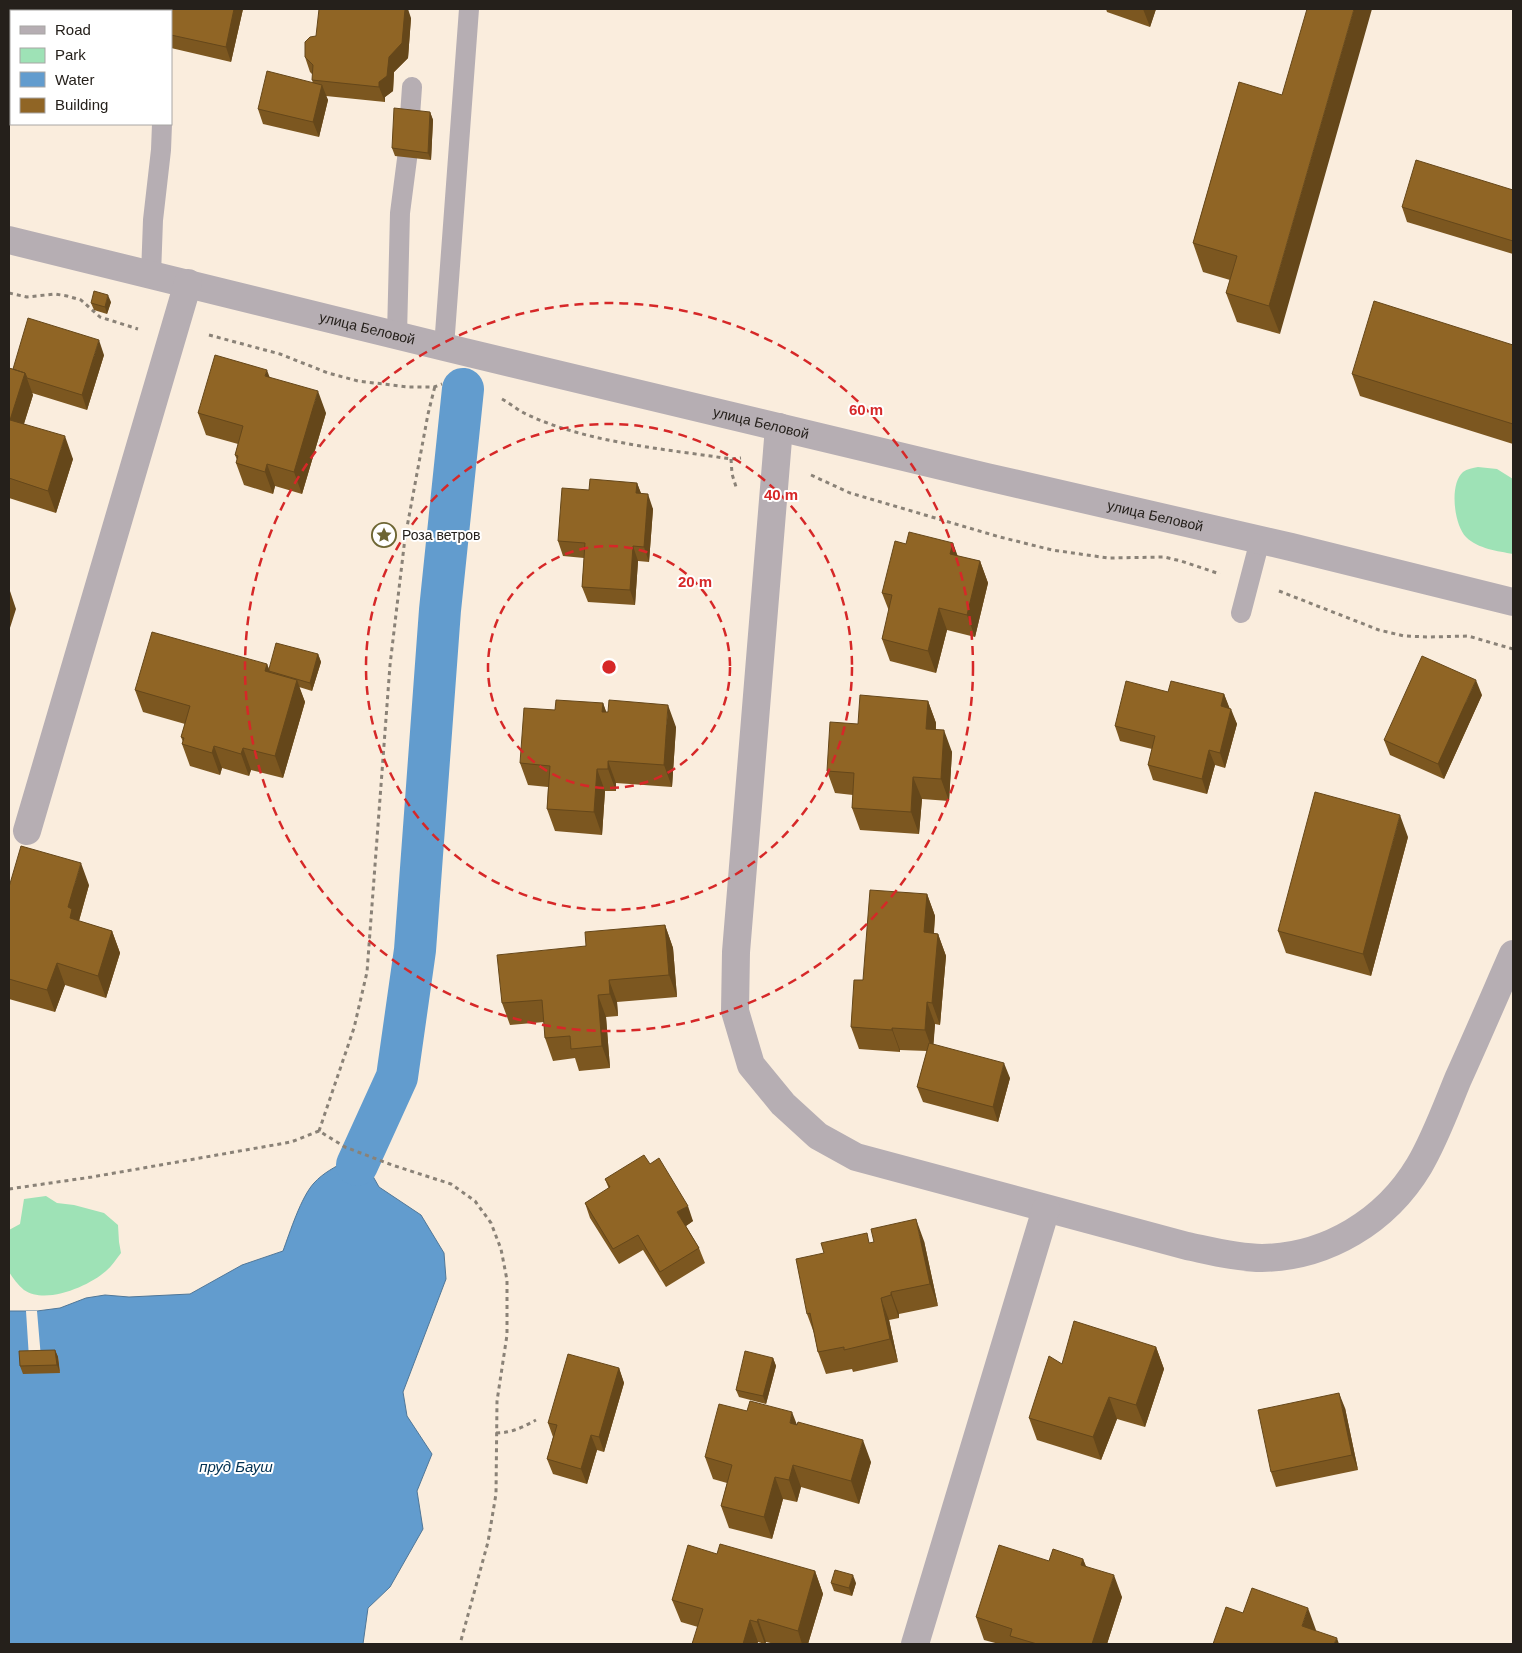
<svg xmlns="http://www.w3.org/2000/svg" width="1522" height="1653" font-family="Arial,sans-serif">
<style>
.green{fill:#9ee2b6}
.water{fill:#629cce;stroke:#507798}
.pier{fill:#faeddd}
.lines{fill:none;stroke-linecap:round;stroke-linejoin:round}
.canal{stroke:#629cce;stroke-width:42}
.path{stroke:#8a8277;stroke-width:3;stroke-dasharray:4 4;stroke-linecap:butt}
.service{stroke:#b6aeb3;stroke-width:20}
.minor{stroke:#b6aeb3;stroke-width:28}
.wall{fill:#7c5720}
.shaded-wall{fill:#65471a}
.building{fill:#906525;stroke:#65471a}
.ring{fill:none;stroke:#d62828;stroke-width:2.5;stroke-dasharray:9 6}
.labels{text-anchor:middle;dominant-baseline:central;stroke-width:4;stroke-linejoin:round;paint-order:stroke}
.street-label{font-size:14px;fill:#25201b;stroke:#fff}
.poi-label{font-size:14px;fill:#25201b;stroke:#fff;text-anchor:start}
.water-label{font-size:15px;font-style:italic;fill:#033253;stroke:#fff}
.centre{fill:#d62828;stroke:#fff;stroke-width:2.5}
.ring-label{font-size:15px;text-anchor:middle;font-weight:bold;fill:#d62828;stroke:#fff;stroke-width:4;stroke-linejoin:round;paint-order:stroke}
</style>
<rect width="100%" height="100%" fill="#faeddd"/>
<path class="green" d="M1478 467 1497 469 1513 479V554C1498 551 1478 549 1466 537 1454 525 1449 484 1463 472 1467 469 1473 468 1478 467Z
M46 1196 57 1203 74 1205 104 1213 118 1225 119 1242 121 1253C116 1259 112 1266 106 1271 89 1286 46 1305 24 1290 18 1285 13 1278 9 1272V1230L20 1224 24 1199Z"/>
<path class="water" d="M346 1161 370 1171 379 1187 421 1215 444 1253 446 1279 403 1392 407 1416 432 1454 417 1491 423 1529 390 1587 368 1608 363 1644H9V1311H37L60 1308 86 1298 105 1295 129 1297 190 1294 242 1265 283 1251C290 1232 301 1197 314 1183 323 1173 335 1167 346 1161Z"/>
<path class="pier" d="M26 1311H37L41 1358 58 1357 60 1373 29 1358Z"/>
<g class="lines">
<path class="canal" d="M357 1165 397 1077 415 950 440 610 463 389"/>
<path class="path" d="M9 293 27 297 55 294 67 296 81 300 100 317 138 329
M209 335 280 354 328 373 358 381 408 387H434L442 384
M502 399C511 404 519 411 528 415 589 443 665 449 731 459L741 458
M731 459 732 474 737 490
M811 475 850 493 1000 537 1052 550 1108 558 1164 557 1181 561 1220 574
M1279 591 1379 630 1404 636 1428 637 1468 636 1513 649
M319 1131 354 1028 367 972 390 665 405 538 428 414 435 386
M9 1189 92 1177 291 1142 319 1131 345 1147 392 1165 451 1184 475 1201 491 1223 501 1249 507 1280V1335L497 1401 496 1494 488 1542 460 1644
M496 1433C512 1433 523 1427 536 1420"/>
<path class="service" d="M9 87 11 76
M151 275 153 220 161 150 162 124
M397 335 400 213 407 159 412 87
M444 347 469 9
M1241 613 1260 540"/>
<g class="minor">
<path id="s1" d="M9 240 444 347 987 477 1291 547 1513 602"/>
<path d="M779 427 736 952 735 1011 751 1065 783 1104 818 1136 856 1157 1187 1246C1211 1251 1238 1258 1262 1258 1327 1257 1386 1221 1419 1166 1435 1139 1446 1108 1458 1079 1477 1037 1495 995 1513 954"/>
<path d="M27 831 188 283"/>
<path d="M915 1644 1046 1209"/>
</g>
</g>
<path class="wall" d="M9 9H50V11H11V18L9 17Z
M243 9 231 62 171 48V11Z
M1106 9H1156L1150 27 1107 12Z
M411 18 408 58 394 72 393 91 385 97V102L326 96 328 100 319 137 263 124 258 109 313 83 312 80 313 75 310 72 305 57 316 36Z
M1239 82 1280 334 1237 322 1226 293 1230 280 1203 272 1193 243Z
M430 112 433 120 431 160 395 156 392 148Z
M1513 190V254L1407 222 1402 207Z
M111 302 107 314 94 310 91 303Z
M1513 345V444L1360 396 1352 374Z
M104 355 87 410 32 393 33 395 24 424 73 459 56 513 9 498V368L13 369Z
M269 377 326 413 302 494 275 486 273 494 244 485 236 463 237 460 235 455 238 444 206 435 198 413Z
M637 483 641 494 653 509 649 562 638 561 635 605 588 602 582 587 584 558 563 556 558 541 589 490Z
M953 543 957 556 980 561 988 583 975 637 947 630 936 673 890 661 882 639 889 611 882 593 906 544Z
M318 654 321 662 312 691 299 687 305 702 283 778 251 770 249 776 222 768 220 775 190 766 182 744 183 742 181 737 185 724 143 712 135 690 267 664 269 669Z
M1168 692 1224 694 1229 708 1237 724 1225 768 1215 765 1207 794 1153 780 1148 765 1152 749 1120 741 1115 726Z
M1482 695 1444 779 1390 755 1384 740Z
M928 701 936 723V729L952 752 949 801 922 799 919 834 860 830 852 808 853 795 835 793 827 771 858 724Z
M603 703 606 712 676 727 672 787 616 783V791H605L602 835 555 831 547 809 548 787 528 785 520 763 555 710Z
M1408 837 1371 976 1286 953 1278 931Z
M89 885 79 921 112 931 120 953 106 998 65 985 55 1012 9 999V887Z
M927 894 935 916 934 933 938 934 946 956 940 1025 935 1024 933 1045 1010 1078 998 1122 923 1102 917 1087 927 1051 900 1050V1052L859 1049 851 1027 863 980Z
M665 925 673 948 677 997 617 1002 618 1016 606 1017 610 1068 579 1071 575 1058 553 1061 545 1038 544 1022 510 1025 502 1003 586 946Z
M650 1164 693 1221 686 1226 699 1248 705 1263 666 1287 643 1250 619 1264 590 1218 585 1203 609 1189 605 1179Z
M924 1241 938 1306 899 1314V1318L889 1320 898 1362 853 1372 852 1369 826 1374 818 1352 814 1333 807 1314 870 1243Z
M1156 1347 1164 1369 1145 1427 1117 1419 1101 1460 1037 1440 1029 1418 1062 1364Z
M55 1350 58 1357 60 1373 23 1374 20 1366Z
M773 1358 776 1366 766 1404 739 1397 736 1390Z
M619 1368 624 1383 604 1452 597 1450 587 1484 553 1474 547 1459 553 1437 548 1423Z
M1345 1408 1358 1470 1276 1487 1271 1472Z
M797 1425 871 1462 859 1504 801 1487 797 1502 783 1499 772 1539 729 1528 721 1506 727 1483 713 1479 705 1457Z
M717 1554 815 1571 823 1594 808 1644H775L766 1642 765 1644 758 1642 757 1644H692L698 1627 681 1622 672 1600Z
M1083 1559 1086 1566 1122 1597 1107 1644H999L984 1640 976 1617 1049 1561Z
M831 1583H856L852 1596 834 1591Z"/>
<path class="shaded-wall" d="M35 9H38L39 11H35Z
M43 9H50V11H44Z
M234 9H243L231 62 226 47Z
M405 9H408L411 18 408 58 394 72 393 91 385 97V102L379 87V82L389 57Z
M1143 9H1156L1150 27Z
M1354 9H1372L1280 334 1269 306Z
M322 85 328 100 319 137 313 122Z
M430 112 433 120 431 160 428 153Z
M108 295 111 302 107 314 105 307Z
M99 340 104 355 87 410 82 395Z
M267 370 275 392 265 376Z
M25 373 33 395 18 442 10 420Z
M318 391 326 413 302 494 294 472Z
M65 436 73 459 56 513 48 491Z
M267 464 275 486 273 494 265 472Z
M637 483 643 498 636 493Z
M648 494 653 509 649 562 644 547Z
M953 543 961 565 950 554Z
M633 546 638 561 635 605 630 590Z
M980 561 988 583 975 637 967 615Z
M9 588 16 609 9 631Z
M939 608 947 630 936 673 928 651Z
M318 654 321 662 312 691 310 683Z
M267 664 275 686 265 671Z
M297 680 305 702 283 778 275 756Z
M1476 680 1482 695 1444 779 1438 764Z
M1224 694 1230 709 1221 706Z
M928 701 936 723 934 751 926 729Z
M603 703 611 725 602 712Z
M668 705 676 727 672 787 664 765Z
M1231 709 1237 724 1225 768 1220 753Z
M944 730 952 752 949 801 941 779Z
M214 746 222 768 220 775 212 753Z
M243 748 251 770 249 776 241 754Z
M1209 750 1215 765 1207 794 1202 779Z
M608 761 616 783V791L608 769Z
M597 769 605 791 602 835 594 812Z
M913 777 922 799 919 834 911 812Z
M1400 815 1408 837 1371 976 1363 954Z
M81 863 89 885 78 924 70 918 68 907Z
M927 894 935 916 932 954 924 932Z
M665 925 673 948 677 997 669 975Z
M112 931 120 953 106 998 98 976Z
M938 934 946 956 940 1025 932 1003Z
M57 963 65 985 55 1012 47 990Z
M609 980 617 1002 618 1016 610 994Z
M598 995 606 1017 610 1068 602 1046Z
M927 1002 935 1024 933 1052 925 1030Z
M892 1028 900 1050V1052L892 1030Z
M1004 1063 1010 1078 998 1122 993 1107Z
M688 1206 693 1221 683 1228 677 1212Z
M916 1219 924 1241 938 1306 930 1284Z
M891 1292 899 1314V1318L891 1295Z
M881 1298 889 1320 898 1362 890 1339Z
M1156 1347 1164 1369 1145 1427 1136 1405Z
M55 1350 58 1357 60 1373 57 1365Z
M773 1358 776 1366 766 1404 763 1396Z
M619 1368 624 1383 604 1452 599 1437Z
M1339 1393 1345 1408 1358 1470 1352 1455Z
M1109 1397 1117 1419 1101 1460 1093 1437Z
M792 1412 801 1435 790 1423Z
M591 1435 597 1450 587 1484 581 1469Z
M863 1440 871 1462 859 1504 851 1481Z
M793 1465 801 1487 797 1502 789 1480Z
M775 1477 783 1499 772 1539 764 1517Z
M1083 1559 1091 1581 1081 1565Z
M815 1571 823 1594 808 1644H802L798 1631Z
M853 1575 856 1583 852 1596 849 1588Z
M1114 1575 1122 1597 1107 1644H1092Z
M1308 1608 1316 1630 1311 1644 1302 1626Z
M758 1619 766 1642 765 1644 757 1622Z
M750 1620 758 1642 757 1644H743Z
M1337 1638 1339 1644H1334Z"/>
<path class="building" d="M88 9H113L123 11H87Z
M160 9H234L226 47 171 35V11H160Z
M319 9H405L402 43 389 57 387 76 379 82V87L312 80 313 65 305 57V42L310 37 316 36Z
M1307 9H1354L1269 306 1226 293 1237 256 1193 243 1239 82 1282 95Z
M267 71 322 85 313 122 258 109Z
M394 108 430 112 428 153 392 148Z
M1416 160 1513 190V241L1402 207Z
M94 291 108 295 105 307 91 303Z
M1374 301 1513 345V424L1352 374Z
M28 318 99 340 82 395 27 378 25 373 13 369Z
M215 355 267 370 265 376 318 391 294 472 267 464 265 472 236 463 238 456 235 455 243 426 198 413Z
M9 368 25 373 10 420 65 436 48 491 9 478Z
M590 479 637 483 636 493 648 494 644 547 633 546 630 590 582 587 585 543 558 541 562 488 589 490Z
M909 532 953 543 950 554 980 561 967 615 939 608 928 651 882 639 892 595 882 593 895 541 906 544Z
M152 632 267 664 265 671 297 680 275 756 243 748 241 754 214 746 212 753 182 744 184 738 181 737 190 706 135 690Z
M276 643 318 654 310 683 269 671V669Z
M1422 656 1476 680 1438 764 1384 740Z
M1126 681 1168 692 1171 681 1224 694 1221 706 1231 709 1220 753 1209 750 1202 779 1148 765 1155 736 1115 726Z
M860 695 928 701 926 729 944 730 941 779 913 777 911 812 852 808 854 773 827 771 830 722 858 724Z
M556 700 603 703 602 712H608L609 700 668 705 664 765 608 761V769H597L594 812 547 809 550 766 520 763 524 708 555 710Z
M1315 792 1400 815 1363 954 1278 931Z
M21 846 81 863 68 907 72 909 70 918 112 931 98 976 57 963 47 990 9 979V887Z
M870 890 927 894 924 932 938 934 932 1003 927 1002 925 1030 892 1028V1030L851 1027 854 980H863Z
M665 925 669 975 609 980 610 994 598 995 602 1046 571 1049 570 1036 545 1038 542 1000 502 1003 497 955 586 946 585 932Z
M929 1043 1004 1063 993 1107 917 1087Z
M644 1155 650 1164 659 1158 688 1206 677 1212 699 1248 660 1272 638 1235 613 1249 585 1203 610 1187 605 1179Z
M916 1219 930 1284 891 1292V1295L881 1298 890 1339 844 1350V1347L818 1352 810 1313 807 1314 796 1259 824 1253 821 1243 867 1233 869 1243 874 1242 871 1229Z
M1074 1321 1156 1347 1136 1405 1109 1397 1093 1437 1029 1418 1049 1356 1062 1364Z
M55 1350 57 1365 20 1366 19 1351Z
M745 1351 773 1358 763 1396 736 1390Z
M568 1354 619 1368 599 1437 591 1435 581 1469 547 1459 557 1425 548 1423Z
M1339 1393 1352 1455 1271 1472 1258 1410Z
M750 1401 792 1412 790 1423 797 1425 798 1422 863 1440 851 1481 793 1465 789 1480 775 1477 764 1517 721 1506 732 1465 705 1457 719 1404 747 1411Z
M720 1544 815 1571 798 1631 758 1619 757 1622 750 1620 743 1644H692L703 1609 672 1600 688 1545 717 1554Z
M999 1545 1049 1561 1053 1549 1083 1559 1081 1565 1114 1575 1092 1644H1037L1010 1636 1012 1629 976 1617Z
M835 1570 853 1575 849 1588 831 1583Z
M1252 1588 1308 1608 1302 1626 1337 1638 1334 1644H1213L1226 1607 1243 1613Z"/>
<g class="ring">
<circle cx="609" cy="667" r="121"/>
<circle cx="609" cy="667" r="243"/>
<circle cx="609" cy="667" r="364"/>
</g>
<defs>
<symbol id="sight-ring" viewBox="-11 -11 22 22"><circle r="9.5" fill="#fff" stroke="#6e6633" stroke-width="1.5"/><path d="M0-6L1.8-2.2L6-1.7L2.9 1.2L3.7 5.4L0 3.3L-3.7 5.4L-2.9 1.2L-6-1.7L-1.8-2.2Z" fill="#6e6633"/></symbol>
</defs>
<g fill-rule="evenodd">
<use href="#sight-ring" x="370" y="521" width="28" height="28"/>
</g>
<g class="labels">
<g class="street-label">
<text stroke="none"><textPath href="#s1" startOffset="369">улица Беловой</textPath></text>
<text stroke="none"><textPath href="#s1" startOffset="774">улица Беловой</textPath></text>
<text stroke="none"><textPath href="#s1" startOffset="1179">улица Беловой</textPath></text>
</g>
<g class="poi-label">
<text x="402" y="535">Роза ветров</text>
</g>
<g class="water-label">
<text x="236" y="1466">пруд Бауш</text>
</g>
</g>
<circle cx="609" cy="667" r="8" class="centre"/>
<g class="ring-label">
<text x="866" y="415">60 m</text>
<text x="781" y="500">40 m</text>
<text x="695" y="587">20 m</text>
</g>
<rect width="1522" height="1653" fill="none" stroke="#25201b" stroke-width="20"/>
<rect x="10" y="10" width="162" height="115" fill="#ffffff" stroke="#a8a6a4"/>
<rect x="20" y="26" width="25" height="8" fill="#b6aeb3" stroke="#a8a6a4"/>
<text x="55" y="35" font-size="15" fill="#25201b">Road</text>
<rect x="20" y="48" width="25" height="15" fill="#9ee2b6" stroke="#a8a6a4"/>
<text x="55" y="60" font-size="15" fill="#25201b">Park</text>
<rect x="20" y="72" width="25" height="15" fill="#629cce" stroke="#a8a6a4"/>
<text x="55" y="85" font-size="15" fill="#25201b">Water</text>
<rect x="20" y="98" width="25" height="15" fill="#906525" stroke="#a8a6a4"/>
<text x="55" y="110" font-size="15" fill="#25201b">Building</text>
</svg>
